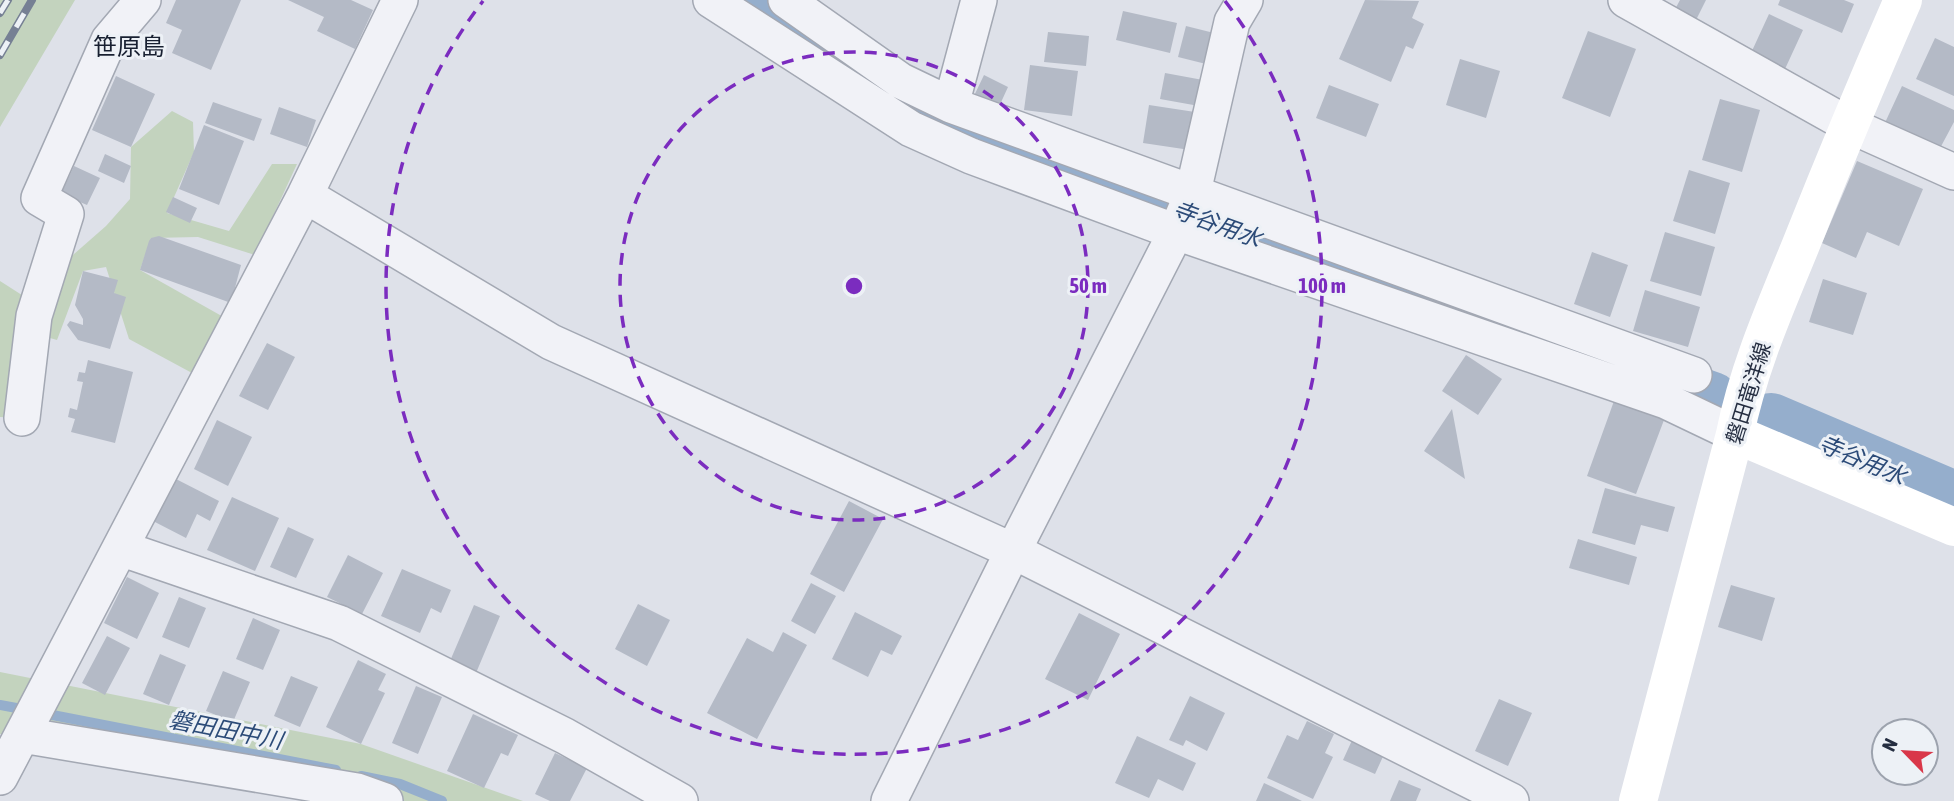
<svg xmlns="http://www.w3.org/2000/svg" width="1954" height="801" font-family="'Asap Condensed','Noto Sans JP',sans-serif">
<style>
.green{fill:#c3d3be}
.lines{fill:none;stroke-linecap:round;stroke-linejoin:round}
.stream{stroke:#95aecc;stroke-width:10}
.river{stroke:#95aecc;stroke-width:56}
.building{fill:#b4bac6}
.street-casing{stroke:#a3a8b3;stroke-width:38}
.street{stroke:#f1f2f7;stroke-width:35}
.secondary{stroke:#fff;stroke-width:38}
.rail-casing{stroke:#768094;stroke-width:8}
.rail{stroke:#edf1f6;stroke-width:5;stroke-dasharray:16;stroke-linecap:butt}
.ring{fill:none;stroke:#7b2cbf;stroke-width:3.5;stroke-dasharray:12 9}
.labels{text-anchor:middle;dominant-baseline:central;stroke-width:6;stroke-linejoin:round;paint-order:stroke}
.street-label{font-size:21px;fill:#252e41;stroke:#edf1f6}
.water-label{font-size:23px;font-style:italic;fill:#2c4b78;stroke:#edf1f6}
.quarter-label{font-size:24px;fill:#182031;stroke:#edf1f6}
.centre{fill:#7b2cbf;stroke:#edf1f6;stroke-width:3.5}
.ring-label{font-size:21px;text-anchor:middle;font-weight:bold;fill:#7b2cbf;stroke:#edf1f6;stroke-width:6;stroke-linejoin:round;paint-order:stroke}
</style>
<rect width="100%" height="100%" fill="#dee1e9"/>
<path class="green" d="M0 0H75L0 127Z
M172 111 193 122 194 152 167 213 229 231 272 164H297L255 255 198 237 151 238 140 270 227 319 192 373 129 339 106 267 83 271 57 340 32 333 22 418 0 417V281L25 297 106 226 130 199 131 147Z
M0 672 361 744 523 801H372L39 738 0 734Z"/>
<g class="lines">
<path class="stream" d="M0 705 27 710
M42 713 336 770
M361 776 400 784 442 801"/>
<path class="river" d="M745 0 870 83 948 128 1144 200 1712 400
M1771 421 1954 499"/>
</g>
<path class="building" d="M176 0H241L211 70 172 53 182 30 166 23Z
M288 0H351L373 10 355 49 317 31 324 17Z
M1365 0 1419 1 1412 18 1424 24 1413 49 1406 46 1391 82 1339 59Z
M1680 0H1706L1693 26 1672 15Z
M1780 0H1844L1854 4 1842 33 1778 5Z
M1123 11 1177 23 1170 53 1116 40Z
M1769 14 1803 30 1785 69 1751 53Z
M1186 26 1218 34 1210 65 1178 57Z
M1588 31 1636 49 1610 117 1562 98Z
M1048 32 1089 36 1086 66 1044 62Z
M1935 38 1954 47V96L1916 79Z
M1460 59 1500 71 1486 118 1446 105Z
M1030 65 1078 71 1072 116 1024 110Z
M1165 73 1203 80 1199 106 1160 99Z
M984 75 1008 87 997 111 972 100Z
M116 76 155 94 131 147 92 130Z
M1329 85 1379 104 1366 137 1316 118Z
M1902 86 1954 110V122L1938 152 1883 127Z
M1720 99 1760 110 1742 172 1702 160Z
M213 102 262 119 254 141 205 123Z
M1149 105 1195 112 1190 150 1143 143Z
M279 107 316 120 307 147 270 134Z
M204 125 244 141 219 205 179 189Z
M105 154 131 166 124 183 98 171Z
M1857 161 1923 189 1899 246 1867 232 1856 258 1822 243Z
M74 166 100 178 87 205 61 194Z
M1689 170 1730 183 1715 234 1673 221Z
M173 197 197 208 190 223 166 212Z
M1665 232 1715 247 1701 296 1650 281Z
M159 236 241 265 231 303 140 270 149 241 151 238Z
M1592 252 1628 265 1610 317 1574 304Z
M83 271 118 280 114 293 126 297 110 349 78 340 67 325 70 321 83 325V319L75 305Z
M1823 279 1867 293 1853 335 1809 322Z
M1645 290 1700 307 1688 347 1633 331Z
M267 343 295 357 268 410 239 396Z
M1466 355 1502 379 1478 415 1442 391Z
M88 360 133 372 115 443 71 432 75 419 68 417 70 408 77 410 83 382 77 381 79 372 85 373Z
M1614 401 1664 420 1636 494 1587 476Z
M1452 409 1465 479 1424 451Z
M217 420 252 437 228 486 194 469Z
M174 478 219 501 210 521 197 514 186 538 153 521Z
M1605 488 1675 507 1668 532 1641 525 1635 545 1592 533Z
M232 497 279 518 255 571 207 550Z
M849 501 883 519 844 592 810 574Z
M288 527 314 539 296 578 270 567Z
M1578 539 1637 557 1629 585 1569 568Z
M348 555 383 573 362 614 327 597Z
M402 569 451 590 441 613 431 608 420 633 381 616Z
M127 577 159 593 137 639 104 623Z
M811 583 836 596 815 634 791 621Z
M1731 585 1775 598 1762 641 1718 627Z
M179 597 206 608 189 648 162 637Z
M638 604 670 620 647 666 615 649Z
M474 605 500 616 476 673 450 661Z
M855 612 902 636 892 655 881 650 868 677 832 659Z
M1079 613 1120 634 1088 700 1045 679Z
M253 618 280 630 263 670 236 659Z
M783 632 807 645 757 739 707 713 747 638 773 652Z
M107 636 130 648 105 695 82 683Z
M160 654 186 665 169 705 143 694Z
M358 660 386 674 378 690 385 693 361 744 326 727Z
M223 671 250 682 233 722 206 711Z
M291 676 318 687 300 727 274 716Z
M416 686 442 697 418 754 392 743Z
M1190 696 1225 713 1207 751 1186 740 1183 746 1169 740Z
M1499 699 1532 713 1508 766 1475 751Z
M473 714 518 735 508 756 501 753 484 788 447 771Z
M1307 721 1334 734 1325 753 1333 757 1313 799 1267 778 1287 735 1298 740Z
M1137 736 1196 763 1183 791 1158 779 1149 798 1115 783Z
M1354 736 1386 750 1375 774 1343 760Z
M555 753 587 768 570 801H550L535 794Z
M1399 780 1421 789 1416 801H1390Z
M1264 783 1302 801H1256Z"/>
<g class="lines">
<defs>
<path id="street" d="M711 0 911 129 971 156 1176 232 1666 401 1735 434
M786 0 901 81 951 105 1694 375
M1626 0 1849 125 1954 172
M951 105 979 0
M305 195 551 342 1013 551 1511 801
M22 418 34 316 66 214 39 198 109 40 143 0
M120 548 339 623 565 736 680 801
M22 735 357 791 385 801
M0 777 305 195 400 0
M889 801 1013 551 1176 232 1193 192 1232 22 1245 0"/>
</defs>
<use href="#street" class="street-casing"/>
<use href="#street" class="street"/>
<path class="secondary" d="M1735 434 1954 527
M1638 801 1735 434C1748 369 1775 308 1800 247 1833 164 1867 82 1903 0"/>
<defs>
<path id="rail" d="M0 13 8 0
M0 55 32 0"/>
</defs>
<use href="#rail" class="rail-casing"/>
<use href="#rail" class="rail"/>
</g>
<g class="ring">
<circle cx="854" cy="286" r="234"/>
<path d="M1225 1A468 468 0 1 1 483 1"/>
</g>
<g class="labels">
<g class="street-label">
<text transform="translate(1748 393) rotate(-73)">磐田竜洋線</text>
</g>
<g class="water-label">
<text transform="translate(1217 224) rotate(20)">寺谷用水</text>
<text transform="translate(1862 460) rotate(23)">寺谷用水</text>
<text transform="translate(226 730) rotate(11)">磐田田中川</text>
</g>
<g class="quarter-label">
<text x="129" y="46">笹原島</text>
</g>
</g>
<circle cx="854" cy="286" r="10" class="centre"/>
<g class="ring-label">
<text x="1088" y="293">50 m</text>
<text x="1322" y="293">100 m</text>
</g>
<g transform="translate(1905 752) rotate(295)"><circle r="33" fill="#edf1f6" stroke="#9da3ae" stroke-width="2"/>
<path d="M0-5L12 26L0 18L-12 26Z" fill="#d93749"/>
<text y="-10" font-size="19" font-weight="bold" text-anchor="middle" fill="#252e41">N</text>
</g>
</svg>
